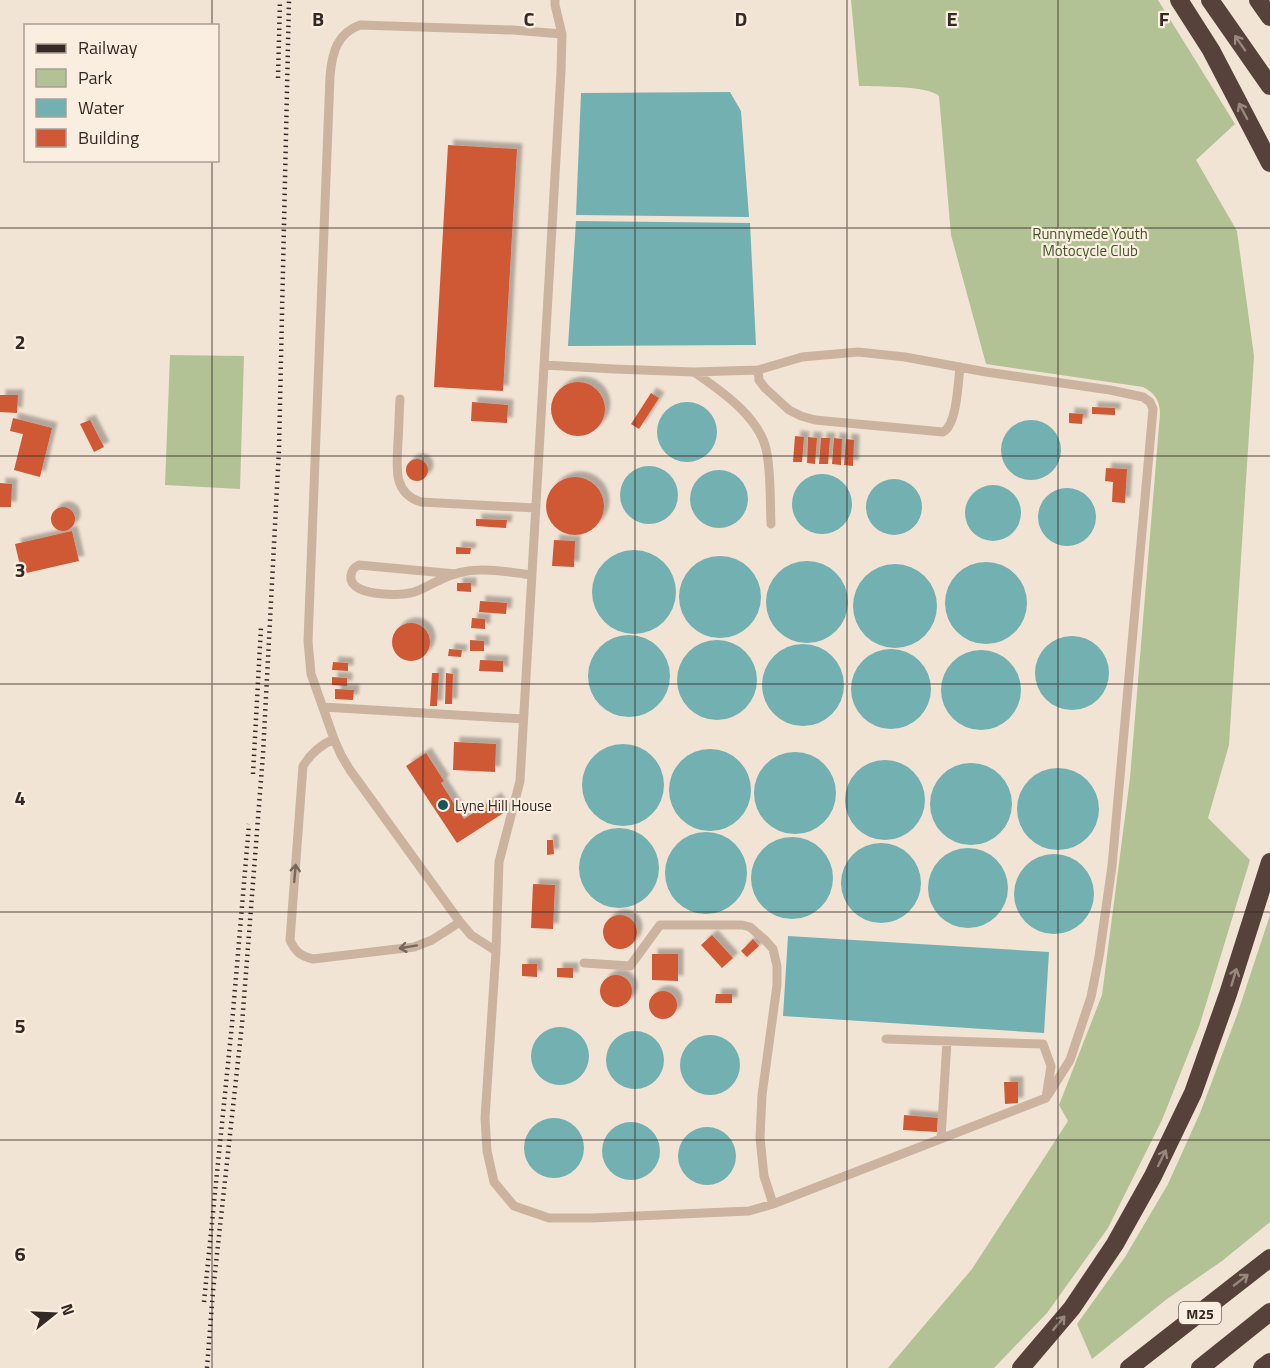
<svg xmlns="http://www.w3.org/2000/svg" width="1270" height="1368" font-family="'Titillium Web',sans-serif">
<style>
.green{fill:#b3c294}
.water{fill:#72b0b1}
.building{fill:#cf5836;filter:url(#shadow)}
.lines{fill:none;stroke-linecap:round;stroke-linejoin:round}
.lane{stroke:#cbb3a0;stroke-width:9}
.highway{stroke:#56423a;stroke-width:18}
.rail{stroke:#342924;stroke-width:4.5;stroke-dasharray:1.5 4.5;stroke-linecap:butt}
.oneway{stroke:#98877d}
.oneway2{stroke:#78675c}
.grid{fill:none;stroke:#342924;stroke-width:1.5;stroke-opacity:0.55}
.poi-dot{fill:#175558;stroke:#faeee1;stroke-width:2}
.labels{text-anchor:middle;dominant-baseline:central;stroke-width:4.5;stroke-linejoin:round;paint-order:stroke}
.shield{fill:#faeee1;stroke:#6f645d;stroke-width:1.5}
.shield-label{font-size:14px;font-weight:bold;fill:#342924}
.park-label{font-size:15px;fill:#445426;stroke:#faeee1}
.poi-label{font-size:15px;fill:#342924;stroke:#faeee1;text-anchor:start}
.grid-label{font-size:20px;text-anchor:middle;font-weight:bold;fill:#342924;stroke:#faeee1;stroke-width:4.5;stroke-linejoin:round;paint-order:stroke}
</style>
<defs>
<filter id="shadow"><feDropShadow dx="5.5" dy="-5.5" stdDeviation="1.5" flood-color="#0004"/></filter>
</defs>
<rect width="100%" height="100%" fill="#f2e4d5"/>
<path class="green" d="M851 0H1158L1235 124 1196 160 1237 231 1254 356 1229 745 1208 818 1250 860 1199 1027 1162 1120 1108 1228 1047 1313 994 1368H888L972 1269 1068 1121 1059 1105 1102 995 1130 778 1160 414C1160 401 1155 393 1143 387L986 364 951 235 939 96C926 85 878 87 859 86Z
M170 355 244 356 240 489 165 485Z
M1270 915V1222L1222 1261 1167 1299 1092 1359 1077 1324 1125 1257 1168 1184 1200 1113 1237 1015Z"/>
<path class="water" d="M730 92 741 111 749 217 576 215 581 93Z
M576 221 750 223 756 345 568 346Z
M657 432a30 30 0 1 1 60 0a30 30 0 1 1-60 0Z
M1001 450a30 30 0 1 1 60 0a30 30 0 1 1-60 0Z
M620 495a29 29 0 1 1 58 0a29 29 0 1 1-58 0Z
M690 499a29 29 0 1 1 58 0a29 29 0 1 1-58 0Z
M792 504a30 30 0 1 1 60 0a30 30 0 1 1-60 0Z
M866 507a28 28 0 1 1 56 0a28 28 0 1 1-56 0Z
M965 513a28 28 0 1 1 56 0a28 28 0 1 1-56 0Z
M1038 517a29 29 0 1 1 58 0a29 29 0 1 1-58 0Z
M592 592a42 42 0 1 1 84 0a42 42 0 1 1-84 0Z
M679 597a41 41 0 1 1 82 0a41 41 0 1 1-82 0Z
M766 602a41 41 0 1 1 82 0a41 41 0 1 1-82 0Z
M945 603a41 41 0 1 1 82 0a41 41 0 1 1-82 0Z
M853 606a42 42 0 1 1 84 0a42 42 0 1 1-84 0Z
M588 676a41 41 0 1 1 82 0a41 41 0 1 1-82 0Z
M1035 673a37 37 0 1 1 74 0a37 37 0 1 1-74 0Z
M677 680a40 40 0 1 1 80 0a40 40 0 1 1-80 0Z
M762 685a41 41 0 1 1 82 0a41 41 0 1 1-82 0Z
M851 689a40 40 0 1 1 80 0a40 40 0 1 1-80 0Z
M941 690a40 40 0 1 1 80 0a40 40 0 1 1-80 0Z
M582 785a41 41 0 1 1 82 0a41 41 0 1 1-82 0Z
M669 790a41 41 0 1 1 82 0a41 41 0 1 1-82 0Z
M754 793a41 41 0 1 1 82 0a41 41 0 1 1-82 0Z
M845 800a40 40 0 1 1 80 0a40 40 0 1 1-80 0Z
M930 804a41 41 0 1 1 82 0a41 41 0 1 1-82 0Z
M1017 809a41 41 0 1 1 82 0a41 41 0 1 1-82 0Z
M579 868a40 40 0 1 1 80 0a40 40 0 1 1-80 0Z
M665 873a41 41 0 1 1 82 0a41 41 0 1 1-82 0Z
M751 878a41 41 0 1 1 82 0a41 41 0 1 1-82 0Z
M841 883a40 40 0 1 1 80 0a40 40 0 1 1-80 0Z
M928 888a40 40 0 1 1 80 0a40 40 0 1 1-80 0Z
M1014 894a40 40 0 1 1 80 0a40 40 0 1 1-80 0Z
M788 936 1049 952 1044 1033 783 1016Z
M531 1056a29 29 0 1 1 58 0a29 29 0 1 1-58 0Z
M606 1060a29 29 0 1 1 58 0a29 29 0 1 1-58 0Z
M680 1065a30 30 0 1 1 60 0a30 30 0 1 1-60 0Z
M524 1148a30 30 0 1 1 60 0a30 30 0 1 1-60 0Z
M602 1151a29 29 0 1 1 58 0a29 29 0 1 1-58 0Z
M678 1156a29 29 0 1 1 58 0a29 29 0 1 1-58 0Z"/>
<path class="building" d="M448 145 517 149 503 391 434 387Z
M551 409a27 27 0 1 1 54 0a27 27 0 1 1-54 0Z
M651 393 659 398 639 429 631 424Z
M0 395H18L17 413 0 412Z
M472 402 508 405 507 423 471 421Z
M1092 407 1115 408V415L1092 414Z
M1069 413 1083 414 1082 424 1069 423Z
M13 418 52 428 40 477 14 470 23 434 10 431Z
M90 420 104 447 94 452 80 424Z
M795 436 804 437 802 462H793Z
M808 437 817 438 815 464 807 463Z
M821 438H830L828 464H819Z
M834 438 842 439 841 465 832 464Z
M846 439 854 440 853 466 844 465Z
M406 470a11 11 0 1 1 22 0a11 11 0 1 1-22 0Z
M1106 468 1127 469 1125 503 1112 502 1113 482 1105 481Z
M546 506a29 29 0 1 1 58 0a29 29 0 1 1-58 0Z
M0 483 12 484 11 507H0Z
M51 519a12 12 0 1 1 24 0a12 12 0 1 1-24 0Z
M476 519 507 520 506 528 476 526Z
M72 531 79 561 22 574 15 544Z
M554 540 575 541 574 567 552 566Z
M456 547 471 548 470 554H456Z
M457 583H471V592L457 591Z
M480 601 507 603 506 614 479 612Z
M472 618 485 619V629L471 628Z
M392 642a19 19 0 1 1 38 0a19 19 0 1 1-38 0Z
M470 640 484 641V651H470Z
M449 649 462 650 461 657 448 656Z
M480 660 503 661V672L479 671Z
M333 662 348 663V671L332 670Z
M432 673H439L437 706H430Z
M446 673 453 674 452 704H445Z
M332 677 347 678V686L332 685Z
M335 689 354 690 353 700 335 699Z
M454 742 496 744 495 772 453 770Z
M426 753 444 781 441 783 464 819 496 798 505 812 457 843 406 766Z
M547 840H553L554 854 547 855Z
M533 884 555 885 553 929 531 928Z
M603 932a17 17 0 1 1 34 0a17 17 0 1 1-34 0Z
M712 935 733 958 722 968 701 945Z
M753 939 759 946 747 957 741 951Z
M652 954H678V981L652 980Z
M522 964H537V977L522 976Z
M557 968H573V978L557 977Z
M600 991a16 16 0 1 1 32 0a16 16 0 1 1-32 0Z
M649 1005a14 14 0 1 1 28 0a14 14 0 1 1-28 0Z
M716 994H732V1003H715Z
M1004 1082H1018V1103L1005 1104Z
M904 1115 938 1118 937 1132 903 1130Z"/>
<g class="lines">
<path class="lane" d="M555 0V5L562 34 561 72 520 781 499 862 496 951 485 1118 487 1151 494 1182 514 1206 549 1218H592L749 1211 773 1204 1046 1098 1051 1066 1043 1044 886 1039
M544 365 614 369 694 372 758 370 802 357 858 352 905 357 986 372 1110 390 1143 397 1150 402 1153 409 1112 866 1099 957 1091 997 1070 1060 1048 1095
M758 370 759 380 765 388 789 410 801 416 815 420 943 432C957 425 958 383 960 367
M694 372C721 391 762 418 767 454 771 476 770 501 771 524
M400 399C399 413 399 428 398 442 397 466 392 493 421 502L535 508
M456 574 359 565C355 567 352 569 351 575 348 596 397 596 410 593 421 591 430 584 440 580 452 574 467 570 480 570 497 569 515 573 531 575
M323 707 523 719
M334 739C320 745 311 753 303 766L290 940C295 951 300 956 313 959L414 947 432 940 460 922
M496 951 471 935 460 922 350 770 341 755 334 739 311 674 308 641 330 76C332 53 337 33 360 25L513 30 562 34
M584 963 630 966 660 925H742L750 927 765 940 773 949 777 966V985L762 1095 760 1138 764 1176 773 1204
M941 1138 947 1041"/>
<path class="highway" d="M1179 0 1211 50 1270 163
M1210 0 1270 86
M1258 0 1270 17
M1021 1368 1072 1308 1115 1244 1153 1176 1193 1093 1228 994 1270 862
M1129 1368 1270 1258
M1200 1368 1270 1312
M1262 1368 1270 1362"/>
<path class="rail" d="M278 78 280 0
M253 774 261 627
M204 1302 232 1024 249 824
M207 1368 213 1291 242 1024 263 754 279 449 289 0"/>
</g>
<defs><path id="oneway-shaft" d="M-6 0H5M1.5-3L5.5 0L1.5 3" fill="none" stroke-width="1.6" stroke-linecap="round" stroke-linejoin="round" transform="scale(1.5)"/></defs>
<g class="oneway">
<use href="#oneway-shaft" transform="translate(1240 43) rotate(-125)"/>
<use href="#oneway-shaft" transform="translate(1243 111) rotate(-118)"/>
<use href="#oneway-shaft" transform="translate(1234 977) rotate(-73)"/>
<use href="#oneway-shaft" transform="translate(1162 1158) rotate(-64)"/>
<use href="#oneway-shaft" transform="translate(1241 1280) rotate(-38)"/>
<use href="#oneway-shaft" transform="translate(1059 1323) rotate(-50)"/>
</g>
<g class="oneway2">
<use href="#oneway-shaft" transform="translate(295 873) rotate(-85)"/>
<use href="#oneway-shaft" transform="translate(408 947) rotate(170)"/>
</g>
<path class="grid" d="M212 0V26M423 0V1368M635 0V1368M847 0V1368M1058 0V1368M212 160V1368M0 228H1270M0 456H1270M0 684H1270M0 912H1270M0 1140H1270"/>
<circle class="poi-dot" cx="443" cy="805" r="6"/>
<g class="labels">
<rect class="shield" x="1179" y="1302" width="42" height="22" rx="4.5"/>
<g class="shield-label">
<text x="1200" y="1313">M25</text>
</g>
<g class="park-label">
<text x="1090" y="233">Runnymede Youth<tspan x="1090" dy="17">Motocycle Club</tspan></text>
</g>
<g class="poi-label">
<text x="455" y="805">Lyne Hill House</text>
</g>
</g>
<g class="grid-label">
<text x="318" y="26">B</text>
<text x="529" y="26">C</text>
<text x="741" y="26">D</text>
<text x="952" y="26">E</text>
<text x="1164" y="26">F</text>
<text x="20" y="349">2</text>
<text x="20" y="577">3</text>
<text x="20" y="805">4</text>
<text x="20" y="1033">5</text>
<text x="20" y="1261">6</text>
</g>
<rect x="24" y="24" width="195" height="138" fill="#faeee1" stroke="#ab9f95" stroke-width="1.5"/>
<rect x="36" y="44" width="30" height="9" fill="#342924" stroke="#ab9f95" stroke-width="1.5"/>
<text x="78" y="54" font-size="18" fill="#342924">Railway</text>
<rect x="36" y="69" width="30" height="18" fill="#b3c294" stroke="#ab9f95" stroke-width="1.5"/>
<text x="78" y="84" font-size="18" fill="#342924">Park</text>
<rect x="36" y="99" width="30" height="18" fill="#72b0b1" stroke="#ab9f95" stroke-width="1.5"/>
<text x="78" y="114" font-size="18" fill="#342924">Water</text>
<rect x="36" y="129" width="30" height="18" fill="#cf5836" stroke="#ab9f95" stroke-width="1.5"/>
<text x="78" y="144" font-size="18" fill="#342924">Building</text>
<g transform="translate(54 1314) rotate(72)" stroke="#faeee1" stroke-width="4.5" paint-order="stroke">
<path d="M0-4.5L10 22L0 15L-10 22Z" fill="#342924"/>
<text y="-9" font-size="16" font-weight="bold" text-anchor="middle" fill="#342924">N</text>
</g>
</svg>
